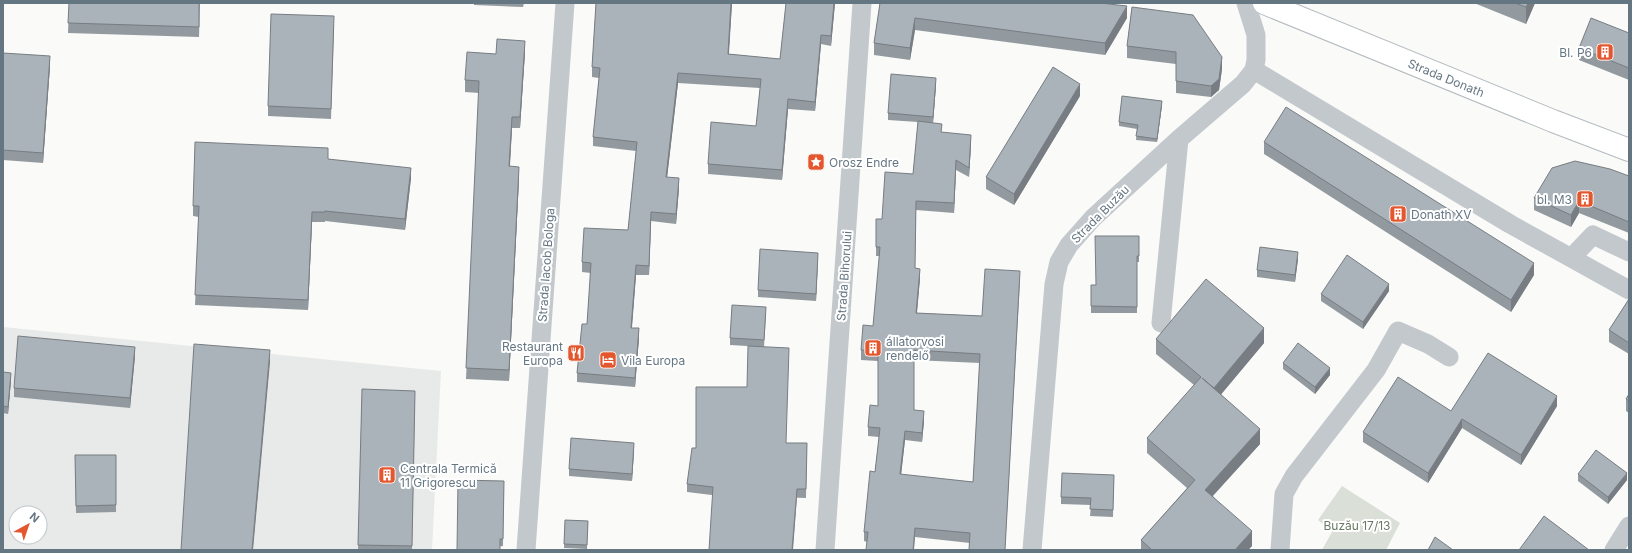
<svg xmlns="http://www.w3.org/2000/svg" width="1632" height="553" font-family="Inter,sans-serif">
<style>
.built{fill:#e8e9e9;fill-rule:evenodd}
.green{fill:#dadfd7}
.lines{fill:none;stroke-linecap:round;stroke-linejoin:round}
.secondary-casing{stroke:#b3babf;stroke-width:24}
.minor{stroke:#c3c8cc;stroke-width:19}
.secondary{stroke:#fff;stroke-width:22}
.wall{fill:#929a9f;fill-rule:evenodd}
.shaded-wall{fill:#777d82}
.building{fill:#aab3b9;stroke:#777d82;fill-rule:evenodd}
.labels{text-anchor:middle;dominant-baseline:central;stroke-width:4;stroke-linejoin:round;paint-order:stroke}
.poi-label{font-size:12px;fill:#657683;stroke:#fff;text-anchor:start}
.street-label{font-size:12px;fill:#657683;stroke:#fff}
.park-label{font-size:12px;fill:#687a64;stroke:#fff}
</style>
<rect width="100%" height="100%" fill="#fafaf8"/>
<path class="built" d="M3 327 441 371 432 550H3ZM16 513H40V537H16Z"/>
<path class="green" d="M1342 486 1400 523 1386 550H1322L1332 532 1318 520Z"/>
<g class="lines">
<defs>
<g id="secondary">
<path id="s1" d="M1264 3 1553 121 1629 150"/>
</g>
</defs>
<use href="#secondary" class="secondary-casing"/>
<path class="minor" d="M1254 70 1510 224 1629 290
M1571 258 1593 235 1629 252
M1161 323 1179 139
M526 550 565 3
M825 550 862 3
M1032 550 1054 284 1059 262 1069 245 1093 218 1179 139 1243 84 1254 70 1256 60V35L1246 3
M1280 550 1284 494 1294 476 1376 370 1398 331 1428 344 1449 357
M1614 550 1629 526"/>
<use href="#secondary" class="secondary"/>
</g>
<path class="wall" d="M69 3H200L199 37 68 33Z
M474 3H524L523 7 474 5Z
M596 3H732L729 54 780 59 786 3H835L831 46 821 44 815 111 788 109 782 180 708 174V164L756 126 760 88 678 83 667 177 679 188 676 224 651 221 649 275H636L632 328 639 338 635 387 577 382V373L587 324 591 273 582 272V262L628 230 636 151 593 146V137L599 78 592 77V67Z
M880 3 1127 18 1105 55 915 30 910 60 874 55V43Z
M1474 3H1535L1526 24Z
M1132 7 1222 69 1219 90 1211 97 1176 93V64L1127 58V46Z
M334 26 331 119 268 116V106Z
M1629 33V80L1579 60V48Z
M525 52 520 128H512L510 166 519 178 509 381 466 379 479 93 465 92V80L496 54Z
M3 53 50 66 43 163 3 160Z
M936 85 933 123 942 132 971 144 969 177 956 170 954 213 916 210 915 268 920 278 917 313 982 316 1020 280 1005 550H969L970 543 915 537 867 542 864 541V532L875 472 879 437 868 436V427L878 406V361L861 360V350L873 326 880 256H876V219H882L913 174 918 122 888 120V113ZM914 360 980 363 973 482 901 475 905 440 922 442 924 421 914 410Z
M1080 96 1014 205 986 189V177Z
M1162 105 1157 142 1136 140 1137 129 1119 126V122Z
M1264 142 1534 275 1511 312 1264 154Z
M328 159 411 178 405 230 325 221V222H312L308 310 195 305 199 217 193 216V206Z
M1629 176V233L1579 213 1571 227 1534 210V198Z
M1139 236V262H1137V313H1091V285H1096Z
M818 259 816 301 758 297V290Z
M1298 259 1295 282 1257 277V270Z
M1389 291 1363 329 1321 301V294Z
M1629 299V354L1609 342V330Z
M766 314 764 347 730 345V338Z
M1156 339 1264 343 1221 394 1260 444 1213 496 1252 546 1248 550H1141V540L1187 488 1147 453V438L1194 385 1156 354Z
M135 356 130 408 14 397V388Z
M1283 363 1330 375 1315 394 1283 369Z
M3 372 11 380 8 414 3 413Z
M362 389 415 400 412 550H358Z
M1629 394V413L1626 411V399Z
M1557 406 1521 465 1462 428 1428 483 1363 442V432L1451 411Z
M786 443H807L806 498 712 495 687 492V484L696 448Z
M634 450 632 481 569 476V469Z
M75 455H116V512L76 513Z
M1578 474 1627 480 1608 504 1578 481Z
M1114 475 1113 517 1090 516 1091 505 1061 504V497Z
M504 481 503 546 457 550Z
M565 520 588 521 587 549 564 548Z"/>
<path class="shaded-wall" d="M731 3H732L728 63V54Z
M834 3H835L831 46V36Z
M1528 3H1535L1526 24V7Z
M1127 6V18L1105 55V43Z
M915 18V30L910 60V48Z
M821 35V44L815 111V102Z
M525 41V52L520 128V117Z
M50 56V66L43 163V153Z
M1222 57V69L1219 90 1211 97V86Z
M678 73V83L666 187V177Z
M936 78V85L933 123V117Z
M1080 84V96L1014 205V194Z
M788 99V109L782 180V170Z
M1162 101V105L1157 142V139Z
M512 117V128L509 178V166Z
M971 135V144L969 177V168Z
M956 160V170L954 213V203Z
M519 167V178L509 381V370Z
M411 168V178L405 230V219Z
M679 178V188L676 224V214Z
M1579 201V213L1571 227V215Z
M312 212V222L308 310V300Z
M651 212V221L649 275V266Z
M1298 252V259L1295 282V275Z
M818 253V259L816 301V294Z
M1534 263V275L1511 312V300Z
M636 265V275L631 337V328Z
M920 269V278L916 322V313Z
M1389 284V291L1363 329V322Z
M639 328V338L635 387V378Z
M1264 328V343L1214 403V388Z
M135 347V356L130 408V398Z
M270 350V362L253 550H252Z
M1330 368V375L1315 394V387Z
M11 373V380L8 414V407Z
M1557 396V406L1521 465V455Z
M924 411V421L922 442V433Z
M1462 419V428L1428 483V473Z
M1260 429V444L1205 504V490Z
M905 431V440L900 484V474Z
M634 443V450L632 481V474Z
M1627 473V480L1608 504V497Z
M797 489V497L793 550H792Z
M915 528V537L914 550H913Z
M1252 531V546L1248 550H1235Z"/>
<path class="building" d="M69 3H199V27L68 23Z
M596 3H731L728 54 780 59 786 3H834L831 36 821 35 815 102 788 99 782 170 708 164 711 122 756 126 761 79 678 73 666 177 679 178 676 214 651 212 649 266 636 265 631 328H639L635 378 577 373 582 324H587L591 263 582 262 584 228 628 230 637 142 593 137 600 68 592 67Z
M880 3H1100L1127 6 1105 43 915 18 910 48 874 43Z
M1515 3H1528L1526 7Z
M1132 7 1193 15 1222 57 1219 79 1211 86 1176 81V52L1127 46Z
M271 14 334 16 331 109 268 106Z
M1591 18 1629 33V68L1579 48Z
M497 39 525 41 520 117H512L509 166 519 167 509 370 466 368 479 81 465 80 467 52 496 54Z
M3 53 50 56 43 153 3 150Z
M1053 67 1080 84 1014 194 986 177Z
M891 74 936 78 933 117 888 113Z
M1122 96 1162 101 1157 139 1136 136 1138 125 1119 122Z
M1286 107 1534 263 1511 300 1264 142Z
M918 121 942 124 941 132 971 135 969 168 956 160 954 203 916 201 915 268 920 269 916 313 982 316 985 269 1020 271 1005 550H969L970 533 915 528 913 550H866L868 532H864L870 471 875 472 880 428 868 427 870 405 878 406V351L861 350 863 325 873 326 880 247H876V219H882L885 172 913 174ZM914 350 980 354 973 482 900 474 905 431 922 433 924 411 914 410Z
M195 142 328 148V159L411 168 405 219 325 211V212H312L308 300 195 295 199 206H193Z
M1575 161 1610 169 1629 176V222L1579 201 1571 215 1534 198 1552 168Z
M1095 236H1139V256H1137V307L1091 306V285H1096Z
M1260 247 1298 252 1295 275 1257 270Z
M760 249 818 253 816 294 758 290Z
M1347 255 1389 284 1363 322 1321 294Z
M1206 279 1264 328 1214 388 1202 378 1260 429 1205 490 1252 531 1235 550H1152L1141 540 1195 480 1147 438 1201 377 1156 339Z
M1629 299V343L1609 330Z
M732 305 766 307 764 340 730 338Z
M18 336 135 347 130 398 14 388Z
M1298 343 1330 368 1315 387 1283 363Z
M194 344 270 350 252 550H181Z
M748 346 789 348 786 443H807L806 489H797L792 550H709L713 487 687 484 692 448H696V387H747Z
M1488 353 1557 396 1521 455 1462 419 1428 473 1363 432 1398 377 1451 411Z
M3 372 11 373 8 407 3 406Z
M362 389 415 391 412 546 358 545Z
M1629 394V401L1626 399Z
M571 438 634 443 632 474 569 469Z
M1596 450 1627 473 1608 497 1578 474Z
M75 455H116V505L76 506Z
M1062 473 1114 475 1113 510 1090 509 1091 498 1061 497Z
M458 480 504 481 503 539H500V550H457Z
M1544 516 1589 550H1519Z
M565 520 588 521 587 545 564 544Z
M1435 537 1453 550H1428Z"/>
<defs>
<symbol id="building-square" viewBox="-11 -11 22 22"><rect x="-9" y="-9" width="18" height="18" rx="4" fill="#e4572e" stroke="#fff"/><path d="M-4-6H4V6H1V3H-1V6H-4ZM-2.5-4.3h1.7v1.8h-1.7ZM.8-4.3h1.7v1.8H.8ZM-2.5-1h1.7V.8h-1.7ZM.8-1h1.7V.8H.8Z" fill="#fff"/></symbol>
<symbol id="sight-square" viewBox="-11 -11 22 22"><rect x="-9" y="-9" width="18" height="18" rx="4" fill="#e4572e" stroke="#fff"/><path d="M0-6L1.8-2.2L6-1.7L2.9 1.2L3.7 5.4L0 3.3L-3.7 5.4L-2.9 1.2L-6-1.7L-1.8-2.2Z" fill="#fff"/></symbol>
<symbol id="restaurant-square" viewBox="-11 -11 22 22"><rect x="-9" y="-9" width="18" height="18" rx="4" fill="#e4572e" stroke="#fff"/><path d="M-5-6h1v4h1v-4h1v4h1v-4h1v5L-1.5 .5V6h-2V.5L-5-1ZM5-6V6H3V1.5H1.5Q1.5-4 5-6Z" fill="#fff"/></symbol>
<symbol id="hotel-square" viewBox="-11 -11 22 22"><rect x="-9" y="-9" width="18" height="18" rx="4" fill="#e4572e" stroke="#fff"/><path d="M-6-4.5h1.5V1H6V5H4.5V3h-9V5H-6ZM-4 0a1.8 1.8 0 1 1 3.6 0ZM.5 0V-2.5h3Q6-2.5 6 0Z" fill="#fff"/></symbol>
</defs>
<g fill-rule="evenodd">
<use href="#building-square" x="1595" y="42" width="20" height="20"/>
<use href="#sight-square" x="806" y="152" width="20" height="20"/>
<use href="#building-square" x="1575" y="189" width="20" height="20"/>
<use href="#building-square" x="1388" y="204" width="20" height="20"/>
<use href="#building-square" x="863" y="338" width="20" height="20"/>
<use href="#restaurant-square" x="566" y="343" width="20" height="20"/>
<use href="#hotel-square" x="598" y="350" width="20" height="20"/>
<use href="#building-square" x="377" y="465" width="20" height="20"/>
</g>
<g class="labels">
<g class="poi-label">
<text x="1592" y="52" text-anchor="end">Bl. P6</text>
<text x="829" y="162">Orosz Endre</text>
<text x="1572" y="199" text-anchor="end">bl. M3</text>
<text x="1411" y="214">Donath XV</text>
<text x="886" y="341">állatorvosi<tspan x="886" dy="14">rendelő</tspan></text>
<text x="563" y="346" text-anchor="end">Restaurant<tspan x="563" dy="14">Europa</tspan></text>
<text x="621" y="360">Vila Europa</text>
<text x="400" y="468">Centrala Termică<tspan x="400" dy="14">11 Grigorescu</tspan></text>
</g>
<g class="street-label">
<text stroke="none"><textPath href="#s1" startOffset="197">Strada Donath</textPath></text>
<text transform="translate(1100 214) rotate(-45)">Strada Buzău</text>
<text transform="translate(546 265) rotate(-86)">Strada Iacob Bologa</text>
<text transform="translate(844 276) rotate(-86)">Strada Bihorului</text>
</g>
<g class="park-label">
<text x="1357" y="525">Buzău 17/13</text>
</g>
</g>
<rect width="1632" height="553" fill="none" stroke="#657683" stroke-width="8"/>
<g transform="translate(28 525) rotate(40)"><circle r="19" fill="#ffffff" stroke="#c1c8cd"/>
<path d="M0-3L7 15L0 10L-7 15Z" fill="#e4572e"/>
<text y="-6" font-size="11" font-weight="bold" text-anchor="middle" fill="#657683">N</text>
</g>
</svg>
